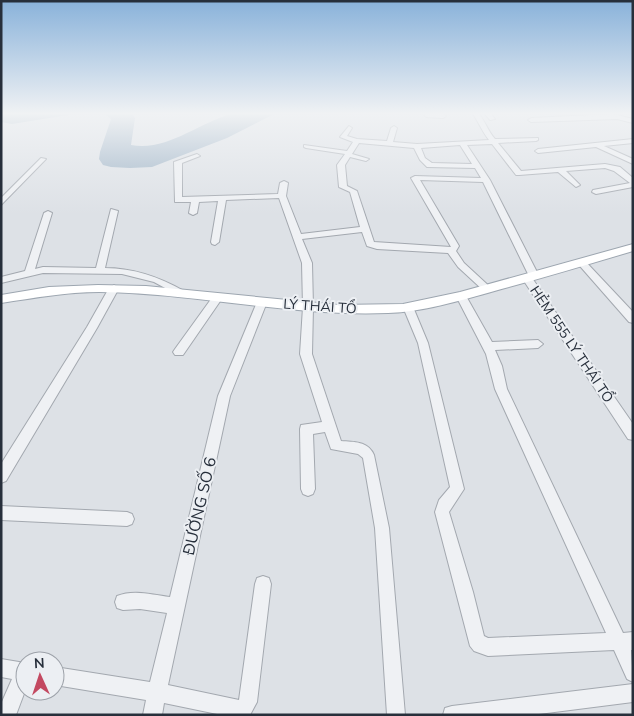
<svg xmlns="http://www.w3.org/2000/svg" width="634" height="716" font-family="Mulish,sans-serif">
<style>
.water{fill:#9ab0c4}
.lines{fill:none;stroke-linecap:round;stroke-linejoin:round}
.minor-casing{stroke:#a3a8af;stroke-width:2}
.major-casing{stroke:#9da6b0;stroke-width:2}
.minor{fill:#eff1f4;fill-rule:evenodd}
.major{fill:#fff;fill-rule:evenodd}
.labels{text-anchor:middle;dominant-baseline:central;stroke-width:4;stroke-linejoin:round;paint-order:stroke}
.street-label{font-size:14px;fill:#272f3b;stroke:#eceff3}
.near-street-label{font-size:16px;fill:#272f3b;stroke:#eceff3}
</style>
<rect width="100%" height="100%" fill="#dde1e6"/>
<path class="water" d="M1 114H74L12 124 1 122Z
M105 114H132L135 118 131 145C166 152 198 123 231 114 244 111 261 114 274 114L227 138 152 167 130 168 111 167 103 165 99 159 100 152 111 119Z"/>
<g class="lines">
<defs>
<path id="minor" d="M424 114H443L446 116 443 118 426 117Z
M473 114H479C486 123 488 131 495 139L538 138V140L536 141 498 143 521 171 605 164 620 167 633 178V187L596 194 592 192 593 190 630 183 614 171 605 168 566 171 580 185 576 187 558 172 519 175H516L492 144 467 145 490 180 539 276 537 278H532L633 424V440L628 439 522 278 524 276H529L483 182 420 180 459 246 456 251 464 263 490 287 492 289 490 291H484L458 267 448 253 377 249 367 246 362 232 302 239 312 263 313 307 312 354 341 441C354 442 368 441 374 455L389 528 405 715H387L375 528 363 458 358 454 331 449 325 432 313 434 315 489 313 494 308 496 303 494 301 489 300 429 301 425 322 422 300 354 303 307 302 263 279 198 226 200 219 242 215 245 212 244 211 242 218 201 199 202 197 213 193 215 189 213 191 202H175L174 162 197 154 200 156 182 163V197L278 194 280 183 284 181 288 183 286 196 301 234 360 227 350 192 339 187 337 165 345 154 306 148 304 147V145L347 151 353 142 340 137 349 126 352 128 347 136 357 139 387 141 391 128 394 126 397 128 393 142 417 144 489 140C482 131 479 123 473 114ZM359 143 414 148 420 160 427 167 475 168 481 178 415 176 411 178 451 247 374 242 357 191 347 186 345 165 350 157 366 161 369 159 352 154ZM460 145 472 164 432 163 425 158 421 148Z
M485 114H491L495 119 490 120Z
M613 114 633 119V123L617 119 531 122 528 120 531 118Z
M633 139V143L604 146 633 159V164L596 147 538 153 535 151 538 149Z
M41 158 46 159 1 205V198Z
M111 209 118 211 105 268C134 268 159 277 184 291L186 293 184 295H178L154 282 122 274 43 273 1 283V277L25 271 44 213 48 211 52 213 35 269 43 267 96 268Z
M582 260 585 261 633 312V323L629 322 579 265 577 263Z
M114 285 119 288 97 328 6 481 1 483V464L87 327 109 288Z
M461 293 466 296 492 342 538 340 543 344 538 348 495 350 502 366 507 389 623 633 633 632V650H631L633 682 627 679 614 650 488 656 474 651 470 646 435 512 439 500 450 487 418 343 403 307 408 304 413 307 428 343 464 489 449 512 473 592 484 636 488 638 606 633 495 389 486 354 456 296Z
M218 294 223 297 183 355H175L173 352 175 349 214 295Z
M262 299 267 302 230 396 168 685 239 700 255 584 257 578 263 576 269 578 271 584 257 702 250 715H222L164 703 162 715H143L146 700 55 685V667L150 682 167 613 140 609 123 610 117 608 115 602 117 596C134 589 153 595 170 597L218 396 257 302Z
M1 506 127 512 132 514 134 519 132 524 127 526 1 520Z
M1 659 25 663V691L16 715H1V704L12 679 1 677Z
M633 684V702L531 715H443L445 708 452 706Z"/>
<path id="major" d="M633 244V251C586 265 539 279 491 292 458 301 423 312 388 313 291 317 196 293 99 292 66 292 34 298 1 303V295L49 287 98 285 146 286 339 305 403 304 460 292Z"/>
</defs>
<use href="#minor" class="minor-casing"/>
<use href="#major" class="major-casing"/>
<use href="#minor" class="minor"/>
<use href="#major" class="major"/>
</g>
<linearGradient id="sky" x2="0" y2="1"><stop stop-color="#89b2da"/><stop offset="0.53" stop-color="#f0f2f4"/><stop offset="1" stop-color="#f0f2f4" stop-opacity="0"/></linearGradient>
<rect width="634" height="214" fill="url(#sky)"/>
<g class="labels">
<g class="street-label">
<text transform="translate(320 306) rotate(4)">LÝ THÁI TỔ</text>
<text transform="translate(572 344) rotate(56)">HẺM 555 LÝ THÁI TỔ</text>
</g>
<g class="near-street-label">
<text transform="translate(199 506) rotate(-77)">ĐƯỜNG SỐ 6</text>
</g>
</g>
<rect width="634" height="716" fill="none" stroke="#272f3b" stroke-width="5"/>
<g transform="translate(40 676) rotate(357)"><circle r="24" fill="#eceff3" stroke="#9da2a9"/>
<path d="M0-4L9 19L0 12L-9 19Z" fill="#c34961"/>
<text y="-8" font-size="14" font-weight="bold" text-anchor="middle" fill="#272f3b">N</text>
</g>
</svg>
